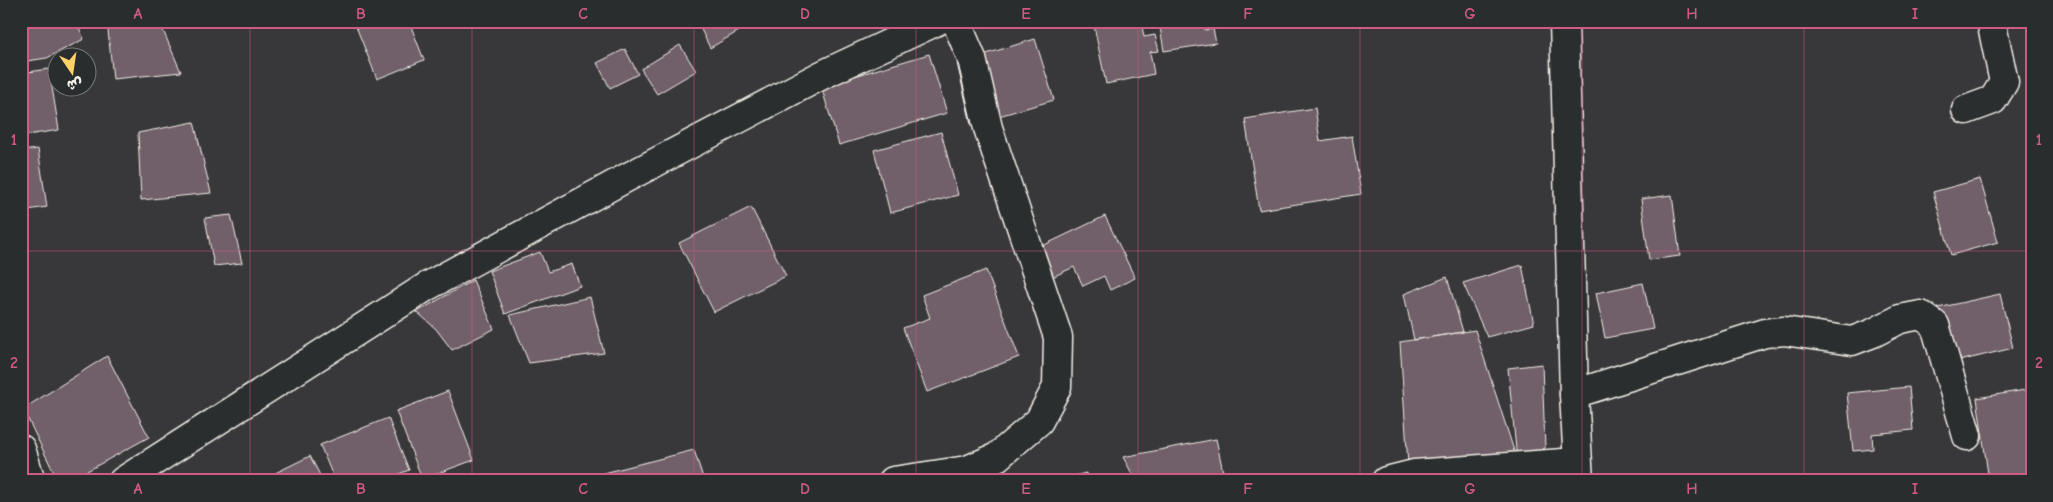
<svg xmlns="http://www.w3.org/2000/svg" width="2053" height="502" font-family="'Comic Neue','Playpen Sans Arabic',sans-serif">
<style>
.building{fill:#715f69;stroke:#f4f1e8}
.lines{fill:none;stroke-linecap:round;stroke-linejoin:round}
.minor-casing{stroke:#f4f1e8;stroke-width:31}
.tertiary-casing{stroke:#f4f1e8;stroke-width:31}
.minor{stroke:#2a2d2e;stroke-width:28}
.tertiary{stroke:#2a2d2e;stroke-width:28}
.grid{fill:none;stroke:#d15985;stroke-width:1;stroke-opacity:0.55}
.neatline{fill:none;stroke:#d15985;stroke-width:2}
.grid-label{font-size:16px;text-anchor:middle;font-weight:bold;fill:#d15985}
</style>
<rect width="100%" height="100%" fill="#38373a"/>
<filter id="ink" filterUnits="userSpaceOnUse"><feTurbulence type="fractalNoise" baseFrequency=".02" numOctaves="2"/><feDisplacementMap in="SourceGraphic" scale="10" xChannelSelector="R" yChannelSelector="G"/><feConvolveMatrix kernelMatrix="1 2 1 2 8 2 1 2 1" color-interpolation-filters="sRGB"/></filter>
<g filter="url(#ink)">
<path class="building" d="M21 21H76L84 39 47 58 27 61 21 52Z
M107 21H159L181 72 113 79Z
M356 21H409L424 60 377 79 355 24Z
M697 21H756L710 48Z
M1093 21H1141L1144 37 1155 35 1159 51 1150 52 1154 74 1106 84Z
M1159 21H1203L1205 30 1213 29 1216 43 1164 51Z
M1035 39 1054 100 971 124 957 63Z
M680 45 696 71 657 94 641 69Z
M625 49 638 74 610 88 597 63Z
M929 54 947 113 839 145 821 86Z
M49 69 59 130 21 136V73Z
M1315 108 1320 141 1352 136 1361 194 1259 210 1245 119Z
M194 122 211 193 141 200 138 133Z
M941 132 958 195 890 213 874 150Z
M38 149 47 207 21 211V151Z
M1980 179 1998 242 1951 255 1933 192Z
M1672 195 1680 256 1649 260 1641 199Z
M751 207 786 276 714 312 679 243Z
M231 215 242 263 214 266 205 218Z
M1105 216 1135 278 1110 290 1104 276 1083 286 1074 267 1050 278 1036 249Z
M540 252 548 272 572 264 580 286 505 314 489 271Z
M1522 265 1534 324 1487 337 1463 283Z
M986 270 1019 357 927 392 903 328 930 318 922 295Z
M1447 277 1463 332 1414 340 1404 294Z
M473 280 494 329 452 350 436 329 417 312Z
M1643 283 1653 329 1605 338 1596 293Z
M2000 294 2013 348 1951 363 1938 308Z
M590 297 604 353 529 363 510 315Z
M1475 330 1517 460 1408 465 1400 342Z
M107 356 149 437 69 481H58L23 409Z
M1542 364 1545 448 1517 460 1508 368Z
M1909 387 1913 430 1872 434 1873 449 1853 451 1847 393Z
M2031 389 2032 481H1989L1977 398Z
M448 391 474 460 422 479 396 411Z
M388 418 409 470 381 481H335L320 445Z
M1216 439 1225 481H1136L1123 457Z
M694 450 704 481H602L600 474Z
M310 456 323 481H259Z
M1086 473 1088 481H1055Z"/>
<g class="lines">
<defs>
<path id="minor" d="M1966 110 1993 100 2004 82 1991 21
M1574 394 1765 333 1784 331 1852 341 1873 333 1900 319 1921 315 1935 325 1967 436
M21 449 31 481
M123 481 426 287 626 178 822 75 937 21
M893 481 967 470 997 457 1039 421 1057 387 1058 337 988 128 972 59 956 21
M1386 481 1414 474 1577 462"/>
<path id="tertiary" d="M1564 21 1574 394 1579 481"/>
</defs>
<use href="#minor" class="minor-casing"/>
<use href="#tertiary" class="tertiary-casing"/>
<use href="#minor" class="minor"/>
<use href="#tertiary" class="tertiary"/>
</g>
</g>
<path class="grid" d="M250 21V481M472 21V481M694 21V481M916 21V481M1138 21V481M1360 21V481M1582 21V481M1804 21V481M21 251H2032"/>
<rect width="2053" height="502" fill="none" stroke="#2a2d2e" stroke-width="55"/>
<g transform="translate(72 72) rotate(167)"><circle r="24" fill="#2a2d2e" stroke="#7b7b78"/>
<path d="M0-4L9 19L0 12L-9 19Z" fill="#ffd166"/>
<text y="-8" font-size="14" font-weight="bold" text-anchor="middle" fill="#f4f1e8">ش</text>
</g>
<rect x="28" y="28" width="1998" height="446" class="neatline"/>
<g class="grid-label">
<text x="138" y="19">A</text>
<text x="361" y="19">B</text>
<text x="583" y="19">C</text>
<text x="805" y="19">D</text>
<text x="1026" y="19">E</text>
<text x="1248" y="19">F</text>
<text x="1470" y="19">G</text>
<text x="1692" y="19">H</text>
<text x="1915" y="19">I</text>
<text x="14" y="145">1</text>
<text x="2039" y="145">1</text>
<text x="14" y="368">2</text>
<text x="2039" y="368">2</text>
<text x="138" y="494">A</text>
<text x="361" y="494">B</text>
<text x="583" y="494">C</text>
<text x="805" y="494">D</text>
<text x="1026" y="494">E</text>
<text x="1248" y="494">F</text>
<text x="1470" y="494">G</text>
<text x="1692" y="494">H</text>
<text x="1915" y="494">I</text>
</g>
</svg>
